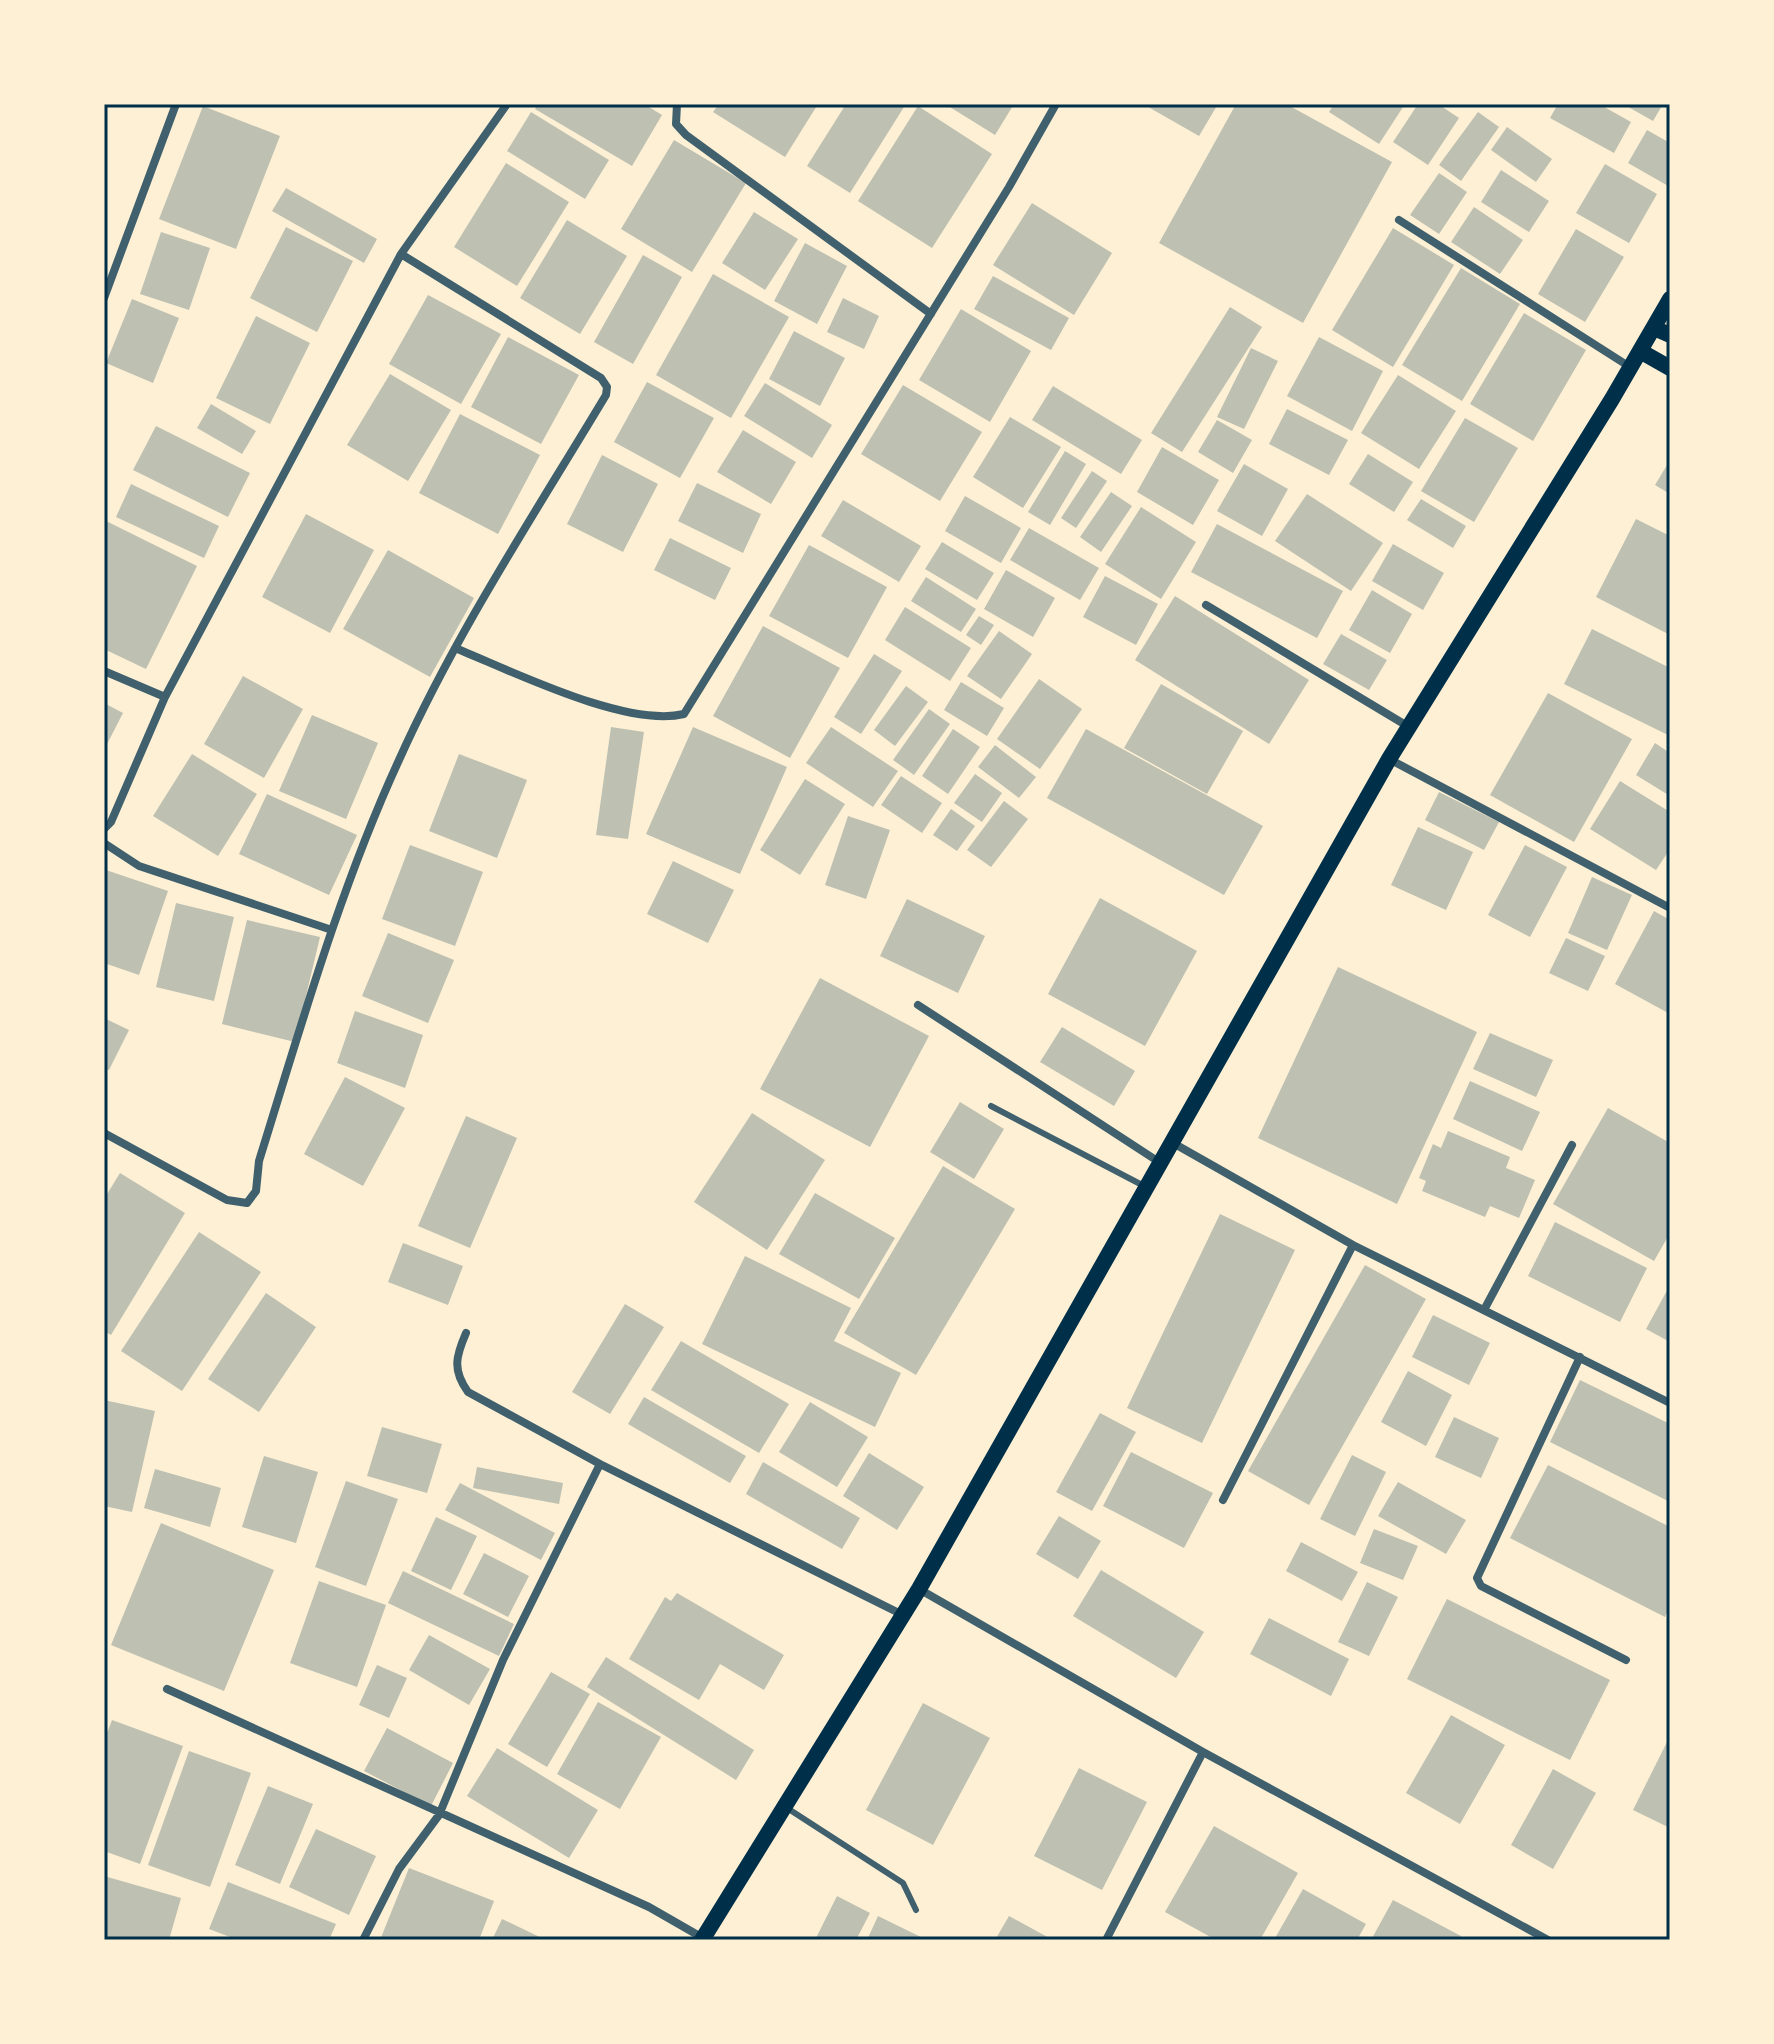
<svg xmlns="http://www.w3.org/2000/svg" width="1774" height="2044" font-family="'Open Sans',sans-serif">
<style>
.building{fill:#bec0b2}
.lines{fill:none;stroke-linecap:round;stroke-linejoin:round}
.service{stroke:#3f606c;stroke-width:6}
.minor{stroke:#3f606c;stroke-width:8}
.secondary{stroke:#003049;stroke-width:16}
.neatline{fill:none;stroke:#003049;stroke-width:3}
</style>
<rect width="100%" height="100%" fill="#fdf0d5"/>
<path class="building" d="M538 104H644L662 115 632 166 535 109Z
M719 104H818L785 157 713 112Z
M846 104H898L904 107 850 193 807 166Z
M945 104H1014L995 135Z
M1143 104H1218L1199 136Z
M1236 104H1286L1392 162 1303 323 1159 243Z
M1334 104H1405L1379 144 1329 112Z
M1418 104H1438L1459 118 1428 165 1393 142Z
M1558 104H1599L1631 122 1614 153 1550 118Z
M1623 104H1663L1653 121Z
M203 106 280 136 236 249 159 219Z
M918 106 992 154 932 248 858 201Z
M531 112 609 160 585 199 507 151Z
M1478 112 1499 127 1461 181 1439 165Z
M1507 127 1552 159 1536 182 1491 150Z
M1647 130 1670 143V187L1628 163Z
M674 140 746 183 692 272 621 229Z
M506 163 569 202 517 286 454 247Z
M1605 164 1657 194 1629 243 1576 213Z
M1501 170 1549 201 1529 232 1481 202Z
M1439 173 1467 192 1439 234 1410 215Z
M286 188 377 239 364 263 272 211Z
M1032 203 1112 253 1074 315 993 265Z
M1474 207 1523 240 1500 274 1451 242Z
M754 212 798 239 765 290 722 263Z
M567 220 627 256 580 334 520 298Z
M286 227 353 261 317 332 250 298Z
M1393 228 1454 265 1393 367 1332 330Z
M1576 229 1624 257 1585 322 1538 294Z
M161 232 210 248 189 310 140 294Z
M805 243 847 266 817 324 774 301Z
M643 255 682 277 633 364 594 342Z
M1461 268 1520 304 1462 401 1402 365Z
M713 274 789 317 731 418 656 375Z
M993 276 1069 318 1051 350 974 309Z
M428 295 501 334 461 404 389 364Z
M843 298 879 316 864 349 827 332Z
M132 299 179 318 153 383 106 363Z
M1230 307 1262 327 1182 452 1151 433Z
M961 309 1031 351 990 422 919 380Z
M1524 313 1586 350 1533 441 1470 404Z
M256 316 310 343 270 424 216 398Z
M794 331 845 358 820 406 769 379Z
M508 337 579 375 541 444 471 407Z
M1319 337 1383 371 1352 431 1287 396Z
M1251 348 1278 361 1244 429 1217 417Z
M390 374 451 410 408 481 347 445Z
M1398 375 1456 411 1419 469 1361 433Z
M647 382 714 418 680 478 614 442Z
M765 383 832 425 812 458 744 416Z
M903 385 982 432 940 501 861 454Z
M1053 386 1142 440 1121 474 1032 420Z
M211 404 256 431 242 454 197 428Z
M1287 409 1348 440 1329 475 1269 444Z
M460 414 540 455 498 534 419 493Z
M1010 417 1061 447 1023 508 973 477Z
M1465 418 1518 448 1474 522 1421 491Z
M1217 420 1252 440 1233 473 1198 452Z
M156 426 250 473 228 517 133 470Z
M743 430 796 462 771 504 717 472Z
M1162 447 1219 480 1193 525 1137 492Z
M1065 451 1086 464 1050 525 1028 512Z
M1368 454 1413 482 1394 512 1349 484Z
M602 455 658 484 623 552 567 524Z
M1670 460V494L1655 485Z
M1244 464 1288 489 1262 536 1217 511Z
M1092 471 1107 481 1076 528 1061 518Z
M697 483 761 514 743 553 678 521Z
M131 484 219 526 204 558 116 517Z
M1111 492 1132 506 1101 552 1080 537Z
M1307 494 1383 543 1351 591 1275 541Z
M965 496 1021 528 1001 563 945 531Z
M1421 499 1466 526 1453 548 1407 520Z
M843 500 921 546 899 582 821 536Z
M1141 507 1196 542 1161 599 1105 564Z
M306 514 374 550 330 633 262 597Z
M1636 519 1670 536V635L1596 597Z
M104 520 197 566 146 669 104 649Z
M1217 524 1343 591 1317 638 1191 572Z
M1029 528 1099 568 1080 600 1010 560Z
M670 538 731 568 715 600 654 570Z
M942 542 994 573 977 600 925 569Z
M1393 544 1444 573 1423 610 1372 581Z
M809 545 887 587 848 658 769 616Z
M388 550 474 598 430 677 343 629Z
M1006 570 1055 598 1033 637 984 609Z
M1105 576 1158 604 1136 645 1083 617Z
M926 577 976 609 961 632 911 601Z
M1372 590 1412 614 1390 653 1349 630Z
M1175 596 1309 680 1269 744 1135 660Z
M905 607 971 648 950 681 885 640Z
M979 616 994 625 981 645 966 635Z
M763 626 840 668 790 758 713 716Z
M1592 629 1670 668V736L1564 684Z
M999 631 1032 654 1001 699 967 676Z
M1341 634 1387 660 1369 690 1323 664Z
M874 654 902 671 861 734 834 717Z
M243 676 303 709 264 778 204 744Z
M1039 679 1082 709 1040 769 997 739Z
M961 682 1004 708 987 736 944 710Z
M1161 684 1243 731 1207 794 1124 748Z
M906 686 928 702 895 746 874 730Z
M1548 693 1632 739 1574 842 1490 795Z
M104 703 123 713 104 750Z
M929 709 950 724 914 775 893 760Z
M312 715 378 743 346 819 279 791Z
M611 727 644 732 628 839 596 835Z
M693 727 787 767 740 874 646 834Z
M831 727 898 771 873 807 806 763Z
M953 729 980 747 948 794 922 776Z
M1086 729 1263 826 1224 895 1047 798Z
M1655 743 1670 753V796L1636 775Z
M995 745 1036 777 1019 798 978 767Z
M192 754 257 794 218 856 153 816Z
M459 754 527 780 497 858 429 831Z
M975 774 1002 793 982 822 954 803Z
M901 776 942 803 922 833 881 805Z
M805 779 845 804 800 875 760 850Z
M1620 781 1670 812V849L1656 870 1590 829Z
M1439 792 1499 822 1484 850 1425 820Z
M267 794 357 835 329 895 239 854Z
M1004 801 1028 819 991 867 967 850Z
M951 809 975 826 957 851 933 835Z
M848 816 890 830 866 899 825 885Z
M1418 827 1473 852 1446 910 1391 885Z
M410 845 483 872 455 946 382 919Z
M1525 845 1567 867 1530 937 1488 915Z
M673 861 734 890 708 943 647 914Z
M106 870 168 891 139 975 104 963Z
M1592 877 1632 895 1607 950 1568 933Z
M1100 898 1197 951 1145 1046 1048 994Z
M907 899 985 936 958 993 880 956Z
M176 903 234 917 214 1001 156 987Z
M1654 911 1670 920V1014L1615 984Z
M247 920 320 937 295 1042 222 1024Z
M388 933 454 960 428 1023 362 996Z
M1566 938 1605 956 1588 991 1549 973Z
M1338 967 1477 1032 1397 1204 1258 1138Z
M820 978 929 1036 870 1147 760 1089Z
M355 1011 423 1035 405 1088 337 1063Z
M104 1018 129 1030 109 1070 104 1068Z
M1062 1027 1135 1071 1114 1106 1040 1062Z
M1490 1033 1553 1060 1536 1097 1473 1069Z
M345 1077 405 1108 363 1186 304 1154Z
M1470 1081 1540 1112 1522 1151 1453 1119Z
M960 1102 1004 1129 974 1179 930 1152Z
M1608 1108 1670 1143V1233L1654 1261 1553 1204Z
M752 1113 825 1160 767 1250 694 1202Z
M466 1116 517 1138 470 1248 418 1226Z
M1448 1131 1510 1157 1506 1168 1535 1180 1519 1218 1490 1206 1485 1217 1422 1191 1426 1181 1419 1178 1433 1144 1441 1148Z
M943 1166 1015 1209 916 1375 844 1333Z
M120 1173 185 1213 111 1335 104 1331V1199Z
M815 1193 895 1238 859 1299 779 1254Z
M1220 1214 1295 1250 1202 1443 1127 1408Z
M1555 1222 1647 1268 1620 1322 1528 1276Z
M199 1232 261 1272 182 1391 121 1351Z
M403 1243 463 1266 448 1305 388 1282Z
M745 1256 851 1308 834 1341 901 1373 875 1427 702 1344Z
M1365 1265 1426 1299 1309 1505 1248 1471Z
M1670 1285V1342L1646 1329Z
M266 1293 316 1327 259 1412 208 1379Z
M625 1304 664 1327 610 1414 572 1392Z
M1433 1315 1490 1343 1469 1385 1412 1357Z
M681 1341 789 1404 759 1453 651 1390Z
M1408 1371 1452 1395 1426 1446 1381 1422Z
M1580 1380 1670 1424V1502L1550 1442Z
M644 1397 746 1456 730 1483 628 1424Z
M104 1400 155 1411 132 1512 104 1506Z
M810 1402 868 1437 837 1487 779 1452Z
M1100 1413 1136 1432 1092 1511 1056 1492Z
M1454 1417 1499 1438 1481 1478 1435 1457Z
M382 1427 442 1444 427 1493 367 1476Z
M1131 1452 1213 1493 1184 1548 1103 1506Z
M869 1453 924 1487 897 1530 843 1496Z
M1352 1455 1386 1472 1355 1536 1320 1519Z
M264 1456 318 1472 296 1543 242 1527Z
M763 1462 860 1518 842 1549 746 1494Z
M1548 1465 1670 1527V1606L1665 1617 1510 1538Z
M477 1467 563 1483 559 1504 473 1488Z
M155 1469 221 1488 210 1527 144 1508Z
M346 1481 398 1499 366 1586 315 1567Z
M1398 1482 1466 1520 1446 1554 1378 1516Z
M460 1483 555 1533 541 1560 445 1510Z
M1059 1516 1101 1541 1078 1579 1036 1554Z
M436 1517 477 1536 451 1590 411 1571Z
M161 1523 274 1570 224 1691 111 1645Z
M1374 1529 1418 1546 1403 1580 1360 1563Z
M1301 1542 1358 1572 1342 1601 1286 1571Z
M484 1553 529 1576 508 1617 463 1594Z
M1101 1570 1204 1632 1176 1678 1073 1616Z
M403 1571 514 1624 499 1656 388 1603Z
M319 1581 386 1605 357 1687 290 1663Z
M1367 1582 1398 1597 1369 1656 1338 1642Z
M677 1593 784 1655 764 1690 720 1664 699 1700 629 1659 665 1597 671 1601Z
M1447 1599 1610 1680 1570 1760 1407 1679Z
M1269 1618 1349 1659 1331 1696 1250 1654Z
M429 1635 490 1669 469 1705 409 1670Z
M606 1657 754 1750 736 1780 587 1687Z
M377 1665 407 1678 389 1718 359 1705Z
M551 1672 590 1694 547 1767 508 1744Z
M598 1702 661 1737 620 1809 557 1774Z
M923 1703 990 1738 933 1845 866 1810Z
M1451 1715 1505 1745 1460 1824 1406 1793Z
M112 1720 183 1746 140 1864 104 1851V1741Z
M387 1728 453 1763 431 1806 364 1771Z
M1670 1736V1828L1633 1810Z
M497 1748 598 1810 569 1858 467 1796Z
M189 1751 251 1773 210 1887 148 1865Z
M1079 1768 1147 1802 1102 1890 1034 1856Z
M1553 1769 1596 1793 1553 1869 1511 1845Z
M268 1786 313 1804 280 1884 235 1865Z
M1214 1826 1298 1873 1260 1940H1216L1165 1912Z
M316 1829 376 1856 349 1915 289 1887Z
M409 1868 494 1901 479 1940H380Z
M104 1876 181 1898 169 1940H104Z
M228 1882 336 1924 329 1940H238L209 1929Z
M1303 1889 1366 1924 1357 1940H1274Z
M837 1896 870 1913 856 1940H815Z
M1393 1900 1461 1936 1459 1940H1371Z
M878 1916 927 1940H867Z
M1009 1916 1053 1940H995Z
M502 1919 546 1940H492Z"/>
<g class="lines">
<path class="service" d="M991 1106 1146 1187
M787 1808 903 1883 916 1910"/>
<path class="minor" d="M677 104 676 124 686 135 931 314
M1399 220 1630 367
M104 298 176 104
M1206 605 1409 727
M455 648C512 671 626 728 684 714L1009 187 1056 104
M104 671 165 697
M1389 759 1670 908
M104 829 111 822 165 697 401 254 507 104
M104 843 139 866 332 930
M918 1005 1159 1162
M104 1133 227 1200 247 1203 256 1191 259 1161C301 1026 340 888 399 760 456 633 534 515 606 395L607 387 601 378 401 254
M1173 1143 1353 1245 1670 1403
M1484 1310 1572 1145
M466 1333C456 1356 452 1370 468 1392L600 1464 903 1615
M1580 1357 1477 1578 1481 1586 1626 1660
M1223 1500 1353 1245
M919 1589 1203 1752 1548 1940
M167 1689 649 1907 703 1938
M363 1940 399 1869 439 1815 503 1660 600 1464
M1106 1940 1203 1752"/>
<path class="secondary" d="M1654 328 1670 335
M1640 351 1670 368
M702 1940 919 1589 1389 759 1612 399 1670 299"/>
</g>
<rect width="1774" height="2044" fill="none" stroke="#fdf0d5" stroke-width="212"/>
<rect x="106" y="106" width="1562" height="1832" class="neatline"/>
</svg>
